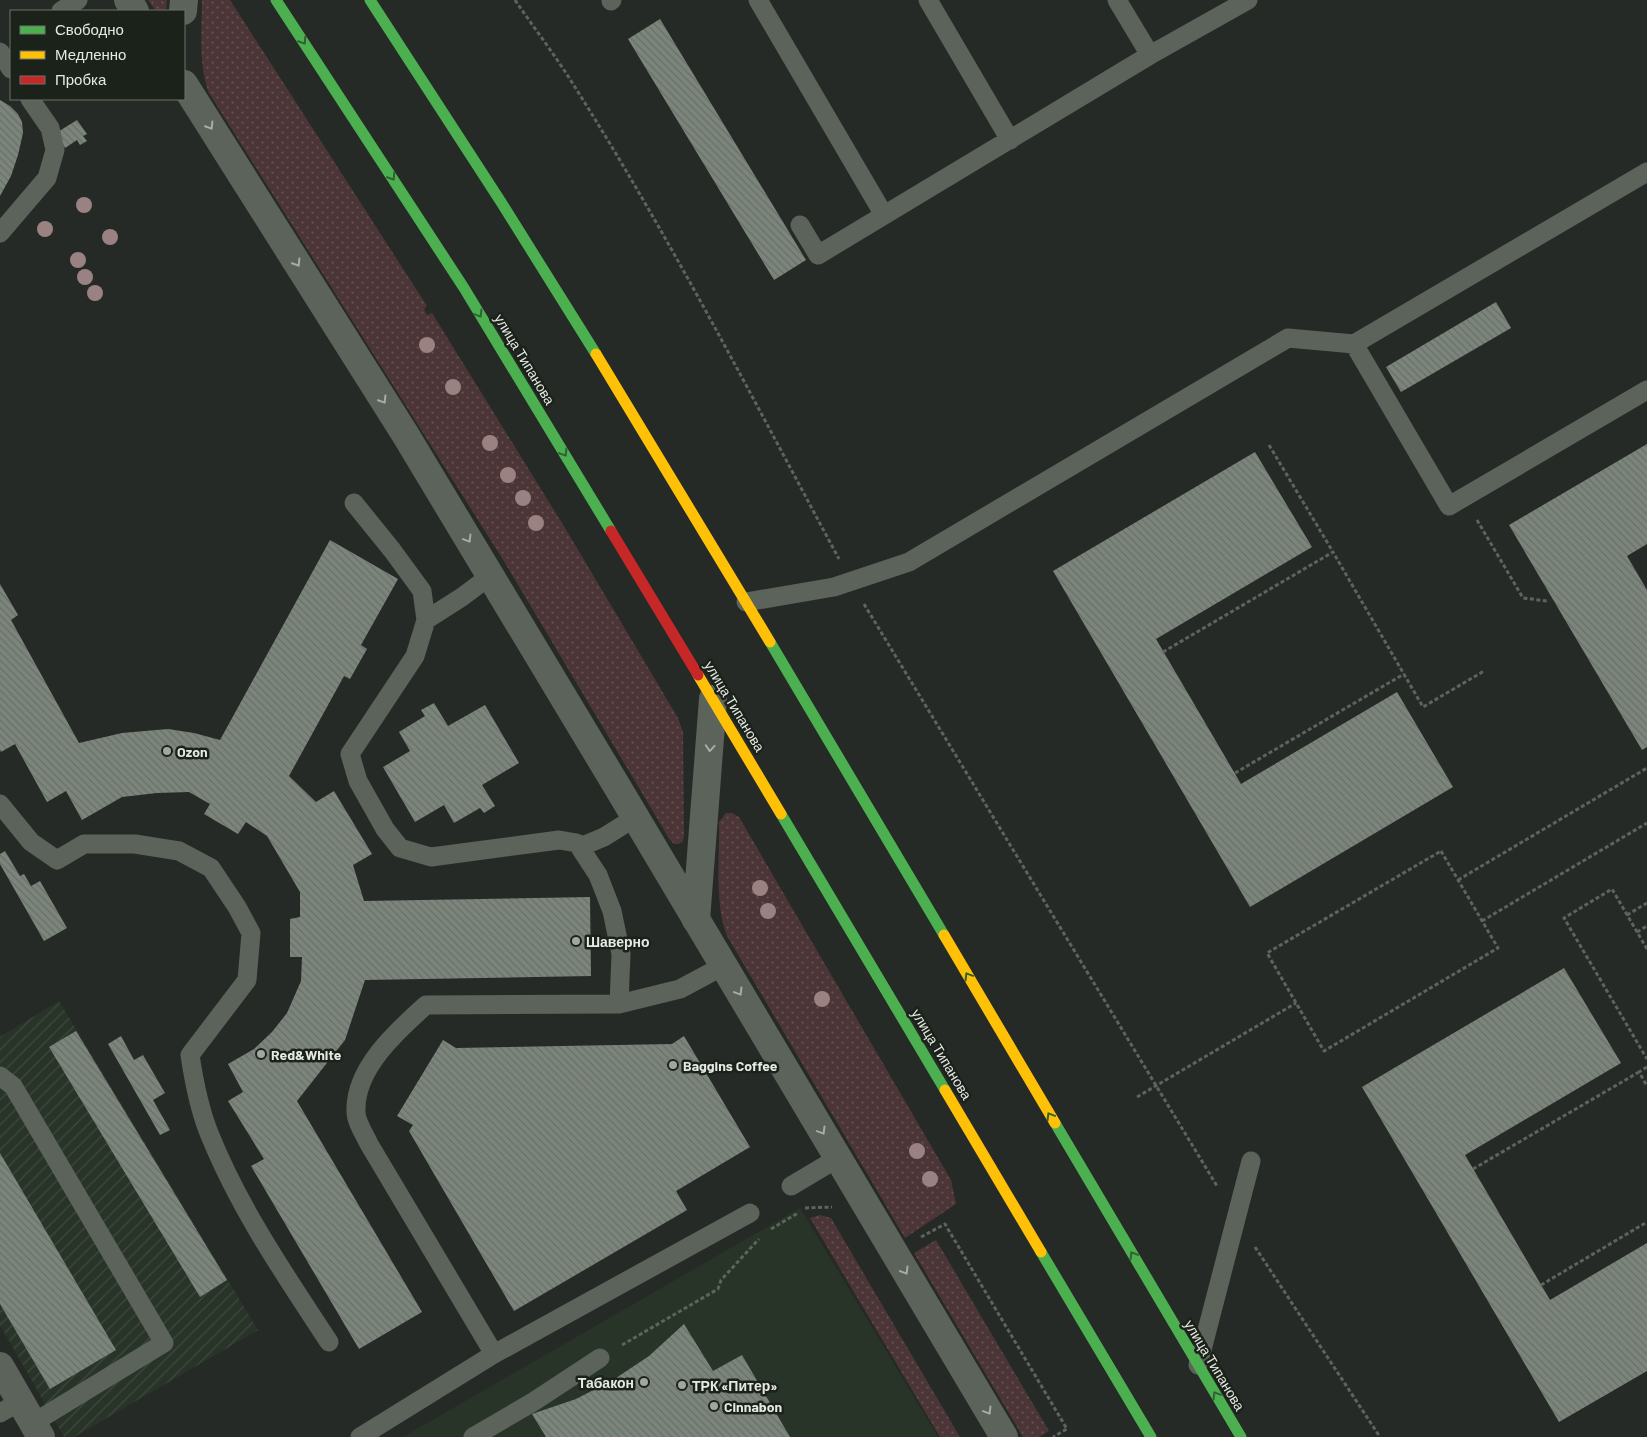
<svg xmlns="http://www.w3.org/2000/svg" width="1647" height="1437" font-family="Barlow,sans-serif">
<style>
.built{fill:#293429}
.industrial{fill:url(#industrial-furrows)}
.grass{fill:url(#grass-dots)}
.building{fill:url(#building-back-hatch)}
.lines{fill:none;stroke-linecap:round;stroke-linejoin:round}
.path{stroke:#5d635d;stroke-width:3;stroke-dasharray:4 2.5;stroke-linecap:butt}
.lane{stroke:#5b635a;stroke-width:19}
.street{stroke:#5b635a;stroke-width:28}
.fast{stroke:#4caf50;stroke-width:11}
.slow{stroke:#ffc107;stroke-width:11}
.jam{stroke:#c62828;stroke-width:11}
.tree{fill:#9a8282}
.oneway{stroke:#316132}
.oneway2{stroke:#a7ada6}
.poi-dot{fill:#a2a6a2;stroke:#1b221a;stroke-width:2}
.labels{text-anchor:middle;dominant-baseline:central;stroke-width:5;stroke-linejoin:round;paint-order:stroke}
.street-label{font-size:14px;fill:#e5e9e4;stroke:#1b221a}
.poi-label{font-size:14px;font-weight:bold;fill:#e5e9e4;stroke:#1b221a;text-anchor:start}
</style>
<defs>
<pattern id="industrial-furrows" width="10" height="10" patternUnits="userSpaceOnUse" patternTransform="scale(1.25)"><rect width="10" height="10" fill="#293429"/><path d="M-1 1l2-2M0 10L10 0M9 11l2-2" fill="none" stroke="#3e483e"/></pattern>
<pattern id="grass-dots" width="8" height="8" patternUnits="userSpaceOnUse" patternTransform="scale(1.25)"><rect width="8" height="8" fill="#4c3536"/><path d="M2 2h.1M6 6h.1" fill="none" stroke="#665253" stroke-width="1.8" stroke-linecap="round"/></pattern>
<pattern id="building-back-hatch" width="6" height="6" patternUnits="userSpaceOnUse" patternTransform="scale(1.25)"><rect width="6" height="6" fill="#7c857c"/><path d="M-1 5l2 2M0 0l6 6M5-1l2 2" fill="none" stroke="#696f68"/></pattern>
</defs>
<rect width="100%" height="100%" fill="#262a26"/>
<path class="built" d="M800 1208 938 1437H403Z"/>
<path class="industrial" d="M59 1001 258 1330 74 1437H64L0 1325V1037Z"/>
<path class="grass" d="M148 0H167L166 10 164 11H156Z
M202 0H230L427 306 424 309 427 315 432 313 565 528 678 718 683 732 684 836 683 841 679 844H674L670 840 505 563 209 93C198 65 202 30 202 0Z
M726 813H732L739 817 951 1180 956 1204 905 1238 727 936C714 902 720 858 719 822Z
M820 1215 831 1218 960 1437H940L810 1218Z
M936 1240 1049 1431 1039 1437H1023L914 1253Z"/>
<path class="building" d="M660 19 806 260 774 280 628 39Z
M0 100 10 106 18 114 22 122 23 133 18 155 11 176 0 196Z
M77 120 87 134 83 136 87 141 80 145 77 140 65 148 56 133Z
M1496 302 1511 328 1401 392 1386 367Z
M1647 444V544L1627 556 1647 590V747L1642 750 1509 525Z
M1255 452 1312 547 1156 639 1241 784 1397 692 1453 787 1250 907 1053 571Z
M330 540 398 579 361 645 367 649 350 679 344 676 289 776 316 802 334 791 372 854 353 865 364 901 590 897 591 976 365 980 345 1040 297 1101 422 1312 359 1349 251 1166 264 1159 228 1101 243 1092 228 1064 254 1049 272 1032 287 1013 301 981 302 957H290V919L300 917V892L267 836 246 822 238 834 204 814 210 804 189 792 157 793 122 797 82 820 66 791 47 802 15 744 1 752 0 750V584L18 615 11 620 79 743 122 733 168 729 194 733 220 740Z
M434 703 448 726 485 705 519 763 482 785 495 806 484 813 480 808 454 823 444 805 415 822 383 767 410 751 399 732 425 716 421 710Z
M5 851 20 876 24 874 31 886 40 881 67 928 44 941 0 864V854Z
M1564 968 1621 1063 1465 1155 1550 1300 1647 1243V1371L1559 1422 1362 1087Z
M76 1031 227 1280 200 1297 49 1047Z
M121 1036 134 1060 143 1055 165 1093 153 1100 170 1130 160 1135 108 1044Z
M684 1036 750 1147 676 1191 687 1210 514 1311 409 1131 413 1125 397 1116 443 1040 456 1048 672 1044Z
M0 1153 116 1350 50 1389 0 1304Z
M684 1324 713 1371 742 1355 790 1437H546L532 1414 576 1399 613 1380 649 1356Z"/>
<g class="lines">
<path class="path" d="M515 0C534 28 555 55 573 84 670 237 753 399 839 559
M1269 445 1333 552
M1477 520 1523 598 1547 601
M864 604 1217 1186
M1163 652 1333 552 1423 707 1484 671
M1235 773 1404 674
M1441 851 1498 948 1324 1051 1267 953Z
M1458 880 1647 768
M1627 915 1647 903
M1482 921 1647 823
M1637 932 1647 926
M1647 949 1612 889 1564 918 1647 1059
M1647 1067 1639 1072 1647 1086
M1137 1097 1296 1003
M1473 1169 1639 1072
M805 1208 832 1207
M771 1229 798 1213
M921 1237 945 1224 1067 1429 1053 1437
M1255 1247 1380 1437
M1541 1285 1647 1222
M622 1345 718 1289 721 1280 759 1239"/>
<path class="lane" d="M758 0 884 215
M928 0 1010 140
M1117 0 1150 55
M611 1 612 0
M61 11 78 0
M0 52 11 69
M1647 172 1354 344 1449 506 1647 390
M800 225 818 255 1150 55 1248 0
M0 233 47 178 55 150 50 128 30 99
M354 503 392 550 422 591 426 620 415 656 350 754 358 781 385 829 400 848 431 857 559 840 577 843 598 875 612 911 621 954 619 1004
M746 602 834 587 909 562 1288 338 1354 344
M426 620 462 597 490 576
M0 804 31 842 57 860 84 844H135L179 851 211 868 237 907 251 933 247 980 190 1055C194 1082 199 1108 209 1133 239 1208 285 1275 329 1342
M580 847 604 837 636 817
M0 1076 13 1086 164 1343 33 1423
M791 1186 838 1158
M494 1354 369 1144C365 1135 356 1122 356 1112 354 1069 397 1031 426 1005L619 1004 680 989 723 966
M1198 1365 1251 1161
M0 1413 21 1401
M360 1437 494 1354 750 1213
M473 1437 533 1402 600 1358"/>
<path class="street" d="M128 0 135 11
M183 11 184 0
M184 84 405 434 618 788 1004 1437
M696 920 713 699
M0 1366 41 1437"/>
<path class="fast" d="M276 0 464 288 611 531
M370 0 501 202 596 354
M770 642 944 935
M781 814 945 1090
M1055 1123 1241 1437
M1041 1252 1151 1437"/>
<path class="slow" d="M596 354 770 642
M698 675 781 814
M944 935 1055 1123
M945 1090 1041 1252"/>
<path class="jam" d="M611 531 698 675"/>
</g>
<g class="tree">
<circle cx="84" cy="205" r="8"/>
<circle cx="45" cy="229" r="8"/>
<circle cx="110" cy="237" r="8"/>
<circle cx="78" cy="260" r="8"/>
<circle cx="85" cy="277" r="8"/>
<circle cx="95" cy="293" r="8"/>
<circle cx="427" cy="345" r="8"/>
<circle cx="453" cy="387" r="8"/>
<circle cx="490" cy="443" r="8"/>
<circle cx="508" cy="475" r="8"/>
<circle cx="523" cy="498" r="8"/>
<circle cx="536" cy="523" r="8"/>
<circle cx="760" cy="888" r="8"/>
<circle cx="768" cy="911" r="8"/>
<circle cx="822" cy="999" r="8"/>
<circle cx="917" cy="1151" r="8"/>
<circle cx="930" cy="1179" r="8"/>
</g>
<defs><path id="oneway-chevron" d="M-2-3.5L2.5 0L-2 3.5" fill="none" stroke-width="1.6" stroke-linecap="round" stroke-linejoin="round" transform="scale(1.25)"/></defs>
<g class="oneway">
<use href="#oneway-chevron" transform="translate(303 41) rotate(57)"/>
<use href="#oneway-chevron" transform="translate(392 177) rotate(57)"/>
<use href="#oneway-chevron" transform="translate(479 314) rotate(59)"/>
<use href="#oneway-chevron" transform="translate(564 453) rotate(59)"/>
<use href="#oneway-chevron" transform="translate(968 976) rotate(-121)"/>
<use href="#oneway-chevron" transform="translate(1050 1116) rotate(-121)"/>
<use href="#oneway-chevron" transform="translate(1133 1255) rotate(-121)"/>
<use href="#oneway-chevron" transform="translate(1216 1395) rotate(-121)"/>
</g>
<g class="oneway2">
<use href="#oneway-chevron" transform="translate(210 126) rotate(58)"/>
<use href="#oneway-chevron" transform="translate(297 263) rotate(58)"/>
<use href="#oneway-chevron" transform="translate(383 400) rotate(58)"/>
<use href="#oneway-chevron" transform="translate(468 539) rotate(59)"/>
<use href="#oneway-chevron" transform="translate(710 748) rotate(94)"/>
<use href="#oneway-chevron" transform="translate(739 992) rotate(59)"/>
<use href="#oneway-chevron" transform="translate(822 1131) rotate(59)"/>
<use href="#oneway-chevron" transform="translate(905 1271) rotate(59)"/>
<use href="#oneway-chevron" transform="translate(988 1411) rotate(59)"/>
</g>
<g class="poi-dot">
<circle cx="167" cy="751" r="5"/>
<circle cx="576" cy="941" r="5"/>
<circle cx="261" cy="1054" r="5"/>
<circle cx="673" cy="1065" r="5"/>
<circle cx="644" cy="1382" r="5"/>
<circle cx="682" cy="1385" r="5"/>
<circle cx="714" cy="1406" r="5"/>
</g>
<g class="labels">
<g class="street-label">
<text transform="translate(525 359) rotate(59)">улица Типанова</text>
<text transform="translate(735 706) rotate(59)">улица Типанова</text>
<text transform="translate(942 1054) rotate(59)">улица Типанова</text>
<text transform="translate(1215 1365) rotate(59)">улица Типанова</text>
</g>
<g class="poi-label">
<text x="177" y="751">Ozon</text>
<text x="586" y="941">Шаверно</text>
<text x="271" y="1054">Red&amp;White</text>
<text x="683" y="1065">Baggins Coffee</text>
<text x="634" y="1382" text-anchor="end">Табакон</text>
<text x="692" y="1385">ТРК «Питер»</text>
<text x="724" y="1406">Cinnabon</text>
</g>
</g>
<rect x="10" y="10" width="175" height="90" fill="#1b221a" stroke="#6c726b"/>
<rect x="20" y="26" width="25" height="8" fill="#4caf50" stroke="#6c726b"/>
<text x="55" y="35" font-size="15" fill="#e5e9e4">Свободно</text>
<rect x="20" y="51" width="25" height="8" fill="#ffc107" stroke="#6c726b"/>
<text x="55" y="60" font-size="15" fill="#e5e9e4">Медленно</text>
<rect x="20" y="76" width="25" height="8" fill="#c62828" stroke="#6c726b"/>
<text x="55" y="85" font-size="15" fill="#e5e9e4">Пробка</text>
</svg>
